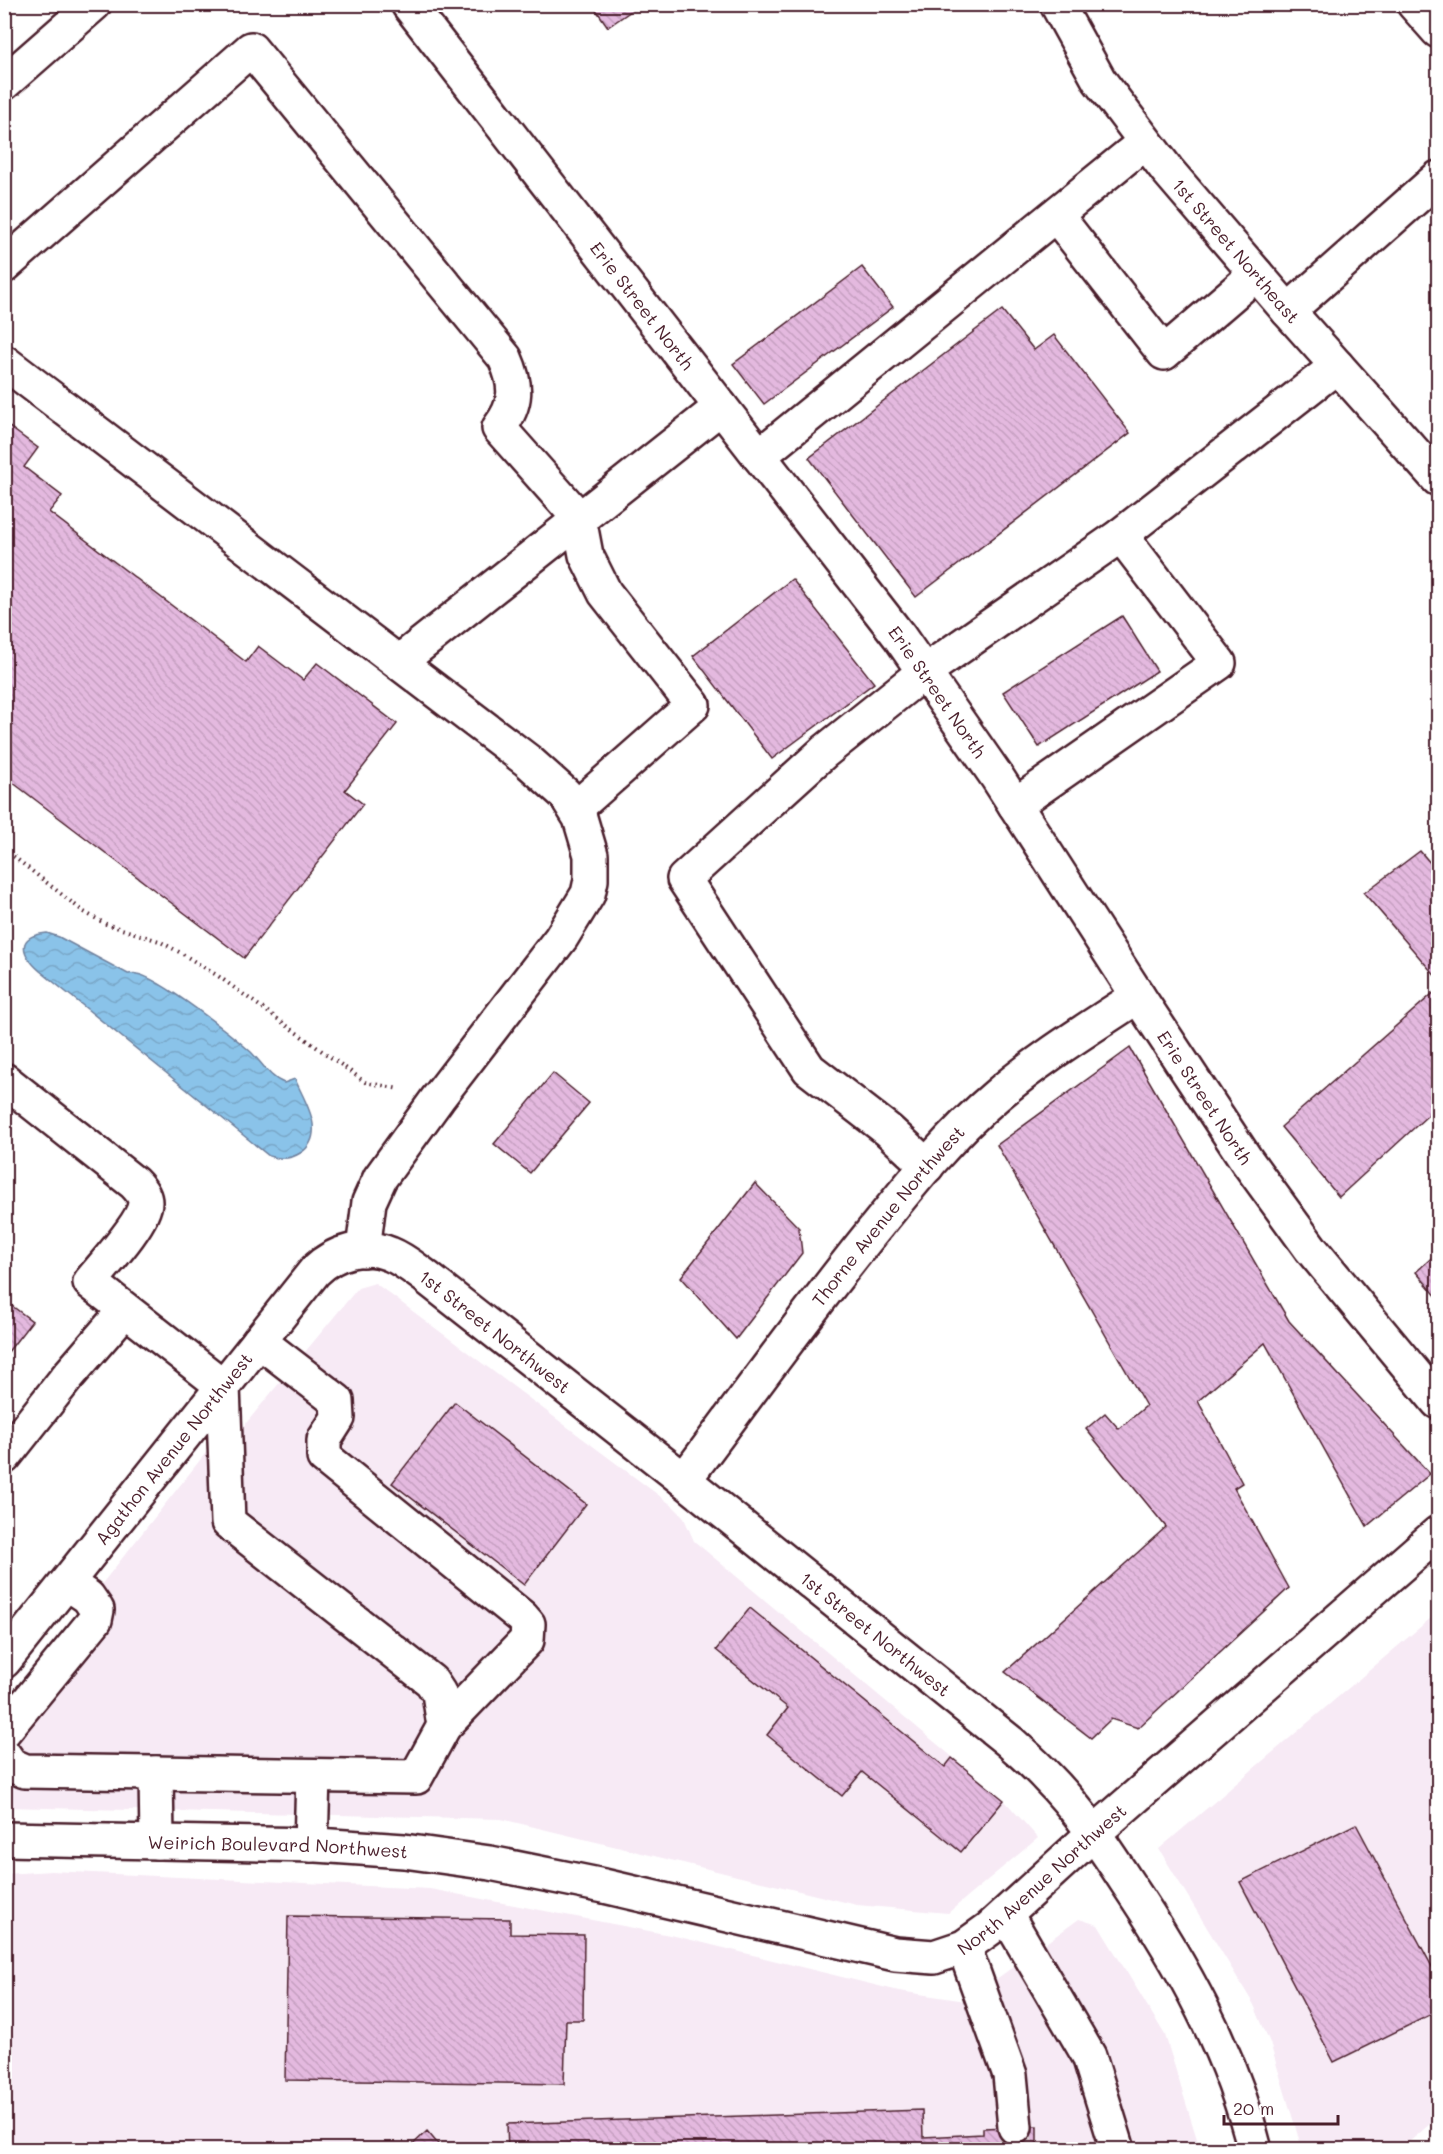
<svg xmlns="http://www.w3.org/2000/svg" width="1443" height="2154" font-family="Mali,sans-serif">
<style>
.built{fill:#f7eaf5}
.water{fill:url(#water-waves);stroke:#70819d;stroke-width:1.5}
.building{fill:url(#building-back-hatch);stroke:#4a1f2b;stroke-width:1.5}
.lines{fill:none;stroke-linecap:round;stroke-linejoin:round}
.minor-tunnel{stroke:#dbd2d5;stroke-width:33;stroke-dasharray:33 16;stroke-linecap:butt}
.minor-casing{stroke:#4a1f2b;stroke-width:38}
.major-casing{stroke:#4a1f2b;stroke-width:38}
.path{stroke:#4a1f2b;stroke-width:4;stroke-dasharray:1.5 4.5;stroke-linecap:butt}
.minor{stroke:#fff;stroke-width:33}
.major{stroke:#fff;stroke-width:33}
.labels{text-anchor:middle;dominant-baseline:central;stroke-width:6;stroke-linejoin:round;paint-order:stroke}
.street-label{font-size:18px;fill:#4a1f2b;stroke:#fff}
</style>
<defs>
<pattern id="water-waves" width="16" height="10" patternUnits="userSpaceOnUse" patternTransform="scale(1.5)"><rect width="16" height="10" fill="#8ac3e9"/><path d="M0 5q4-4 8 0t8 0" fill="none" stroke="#79a7c8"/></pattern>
<pattern id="building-back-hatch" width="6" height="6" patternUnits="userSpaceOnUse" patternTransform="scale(1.5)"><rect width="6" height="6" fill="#e4b9df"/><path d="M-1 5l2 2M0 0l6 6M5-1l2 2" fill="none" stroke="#c59fc0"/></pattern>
</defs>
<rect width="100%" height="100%" fill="#fff"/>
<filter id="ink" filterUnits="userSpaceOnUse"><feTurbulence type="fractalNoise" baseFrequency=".0167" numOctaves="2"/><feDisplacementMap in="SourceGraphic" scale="12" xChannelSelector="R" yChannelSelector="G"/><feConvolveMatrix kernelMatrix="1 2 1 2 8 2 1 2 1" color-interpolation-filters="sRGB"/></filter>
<g filter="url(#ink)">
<path class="built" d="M375 1283 673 1506 683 1516 694 1541 1004 1800 1038 1838 948 1913 857 1905 501 1819 5 1807V1706L212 1445 209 1468 358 1288Z
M1438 1612V2117L1401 2149H1302L1270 2043 1254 2005 1159 1849Z
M51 1871 430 1889 675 1936 899 1991 966 2001 1079 1919 1098 1925 1165 2035 1200 2149 5 2150V1874Z"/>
<path class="water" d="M47 933 59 937 128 974C130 974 135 973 137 974 160 978 232 1035 251 1052 262 1063 270 1078 284 1083L295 1079C301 1093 311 1109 313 1124 316 1151 292 1163 269 1156L40 971C21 954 15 936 47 933Z"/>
<path class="building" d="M592 4H641L608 27Z
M862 267 893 307 764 404 733 364Z
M1002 310 1034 350 1054 335 1130 433 916 597 809 458Z
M4 423 38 448 24 467 62 496 49 512 246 662 258 646 303 680 317 663 397 724 345 790 363 804 244 958 4 776Z
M792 579 874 683 772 759 693 656Z
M1122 616 1157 671 1039 747 1003 692Z
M1420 851 1438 872V979L1364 893Z
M1438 989V1106L1339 1197 1281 1127Z
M1130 1048 1289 1321 1430 1474 1367 1526 1265 1343 1198 1401 1242 1483 1234 1488 1289 1588 1138 1728 1111 1719 1091 1738 1005 1672 1166 1527 1086 1429 1105 1413 1119 1429 1146 1406 997 1145Z
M553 1073 589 1103 530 1173 494 1144Z
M755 1183 799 1228 802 1253 736 1339 681 1277Z
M1438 1252V1298L1416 1272Z
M4 1300 32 1321 4 1357Z
M455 1402 586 1504 524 1585 392 1483Z
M750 1608 945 1767 952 1758 1004 1800 961 1852 862 1772 842 1796 767 1735 788 1708 716 1650Z
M1356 1824 1438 1978V2011L1334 2062 1240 1882Z
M288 1916 510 1919V1934L584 1935 583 2020H566L564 2084 285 2080Z
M922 2110 923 2137 983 2134V2128L1037 2126V2150H508L507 2124Z
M427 2131 443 2150H407Z"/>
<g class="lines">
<path class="minor-tunnel" d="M1015 2127 1017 2150"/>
<defs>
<g id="minor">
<path id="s1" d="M408 4 899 636 997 777 1138 996 1247 1161 1311 1249 1438 1402"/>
<path d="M1414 4 1438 31"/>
<path d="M4 83 94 4"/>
<path d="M1056 215 1164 353 1256 274"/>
<path d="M4 266 251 49 505 358C517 385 518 403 499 428L579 518 586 555 605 593 693 705 575 809"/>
<path d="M1288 311 1438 178"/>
<path d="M4 362 528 761 565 794 580 818 591 855V880L588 894 561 938 438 1098 380 1178 369 1202 363 1250"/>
<path d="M759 456 1145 142"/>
<path d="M1121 535 1337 366"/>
<path d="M399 662 721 407"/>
<path d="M4 1080 134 1183C139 1188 145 1195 145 1202 145 1221 102 1267 90 1282L223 1386 228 1522 431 1681 439 1693 444 1726 416 1777 25 1771 11 1765 4 1755"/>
<path d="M927 1166 888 1130 809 1069 684 879 824 752 924 672 1121 535 1219 663 1015 805"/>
<path d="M259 1341 337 1401 338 1418 324 1440V1457L522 1617 528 1624 527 1640 444 1726"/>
<path d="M4 1457 68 1376 125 1310"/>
<path id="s2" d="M684 1480C748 1395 810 1308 877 1226 914 1180 951 1134 996 1096 1040 1058 1090 1028 1138 996"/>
<path id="s3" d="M4 1661 315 1271C334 1252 365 1243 390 1254 403 1259 415 1269 426 1277L684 1480 1010 1742C1022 1753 1035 1764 1046 1776 1077 1807 1102 1844 1126 1881 1182 1964 1231 2051 1255 2150"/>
<path d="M4 1731 95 1620 97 1610 88 1597 67 1583"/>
<path d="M156 1773 157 1842"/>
<path id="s4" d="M4 1839 317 1845 404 1851 490 1863 604 1886 895 1954 934 1957 964 1947 989 1929 1094 1833 1438 1533"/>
<path d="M311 1845 313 1776"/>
<path d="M1006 1914 1089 2056 1118 2150"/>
<path d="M964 1947 1010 2075 1015 2127"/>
</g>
<g id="major">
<path id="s5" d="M1057 4 1099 80 1167 170 1288 311 1438 479"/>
</g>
</defs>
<use href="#minor" class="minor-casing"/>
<use href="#major" class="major-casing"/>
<path class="path" d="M4 849 84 912 106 924 159 941 181 953 218 976 365 1082 399 1089"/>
<use href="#minor" class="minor"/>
<use href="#major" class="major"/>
</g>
</g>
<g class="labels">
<g class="street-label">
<text stroke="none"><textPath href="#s5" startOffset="306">1st Street Northeast</textPath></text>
<text stroke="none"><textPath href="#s1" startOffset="382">Erie Street North</textPath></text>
<text stroke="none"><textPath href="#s1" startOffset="868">Erie Street North</textPath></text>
<text stroke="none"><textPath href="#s1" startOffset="1354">Erie Street North</textPath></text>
<text stroke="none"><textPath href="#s2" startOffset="334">Thorne Avenue Northwest</textPath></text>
<text stroke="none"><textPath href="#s3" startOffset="711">1st Street Northwest</textPath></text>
<text stroke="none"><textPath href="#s3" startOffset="272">Agathon Avenue Northwest</textPath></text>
<text stroke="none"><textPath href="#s3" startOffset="1197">1st Street Northwest</textPath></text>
<text stroke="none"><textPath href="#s4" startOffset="274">Weirich Boulevard Northwest</textPath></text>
<text stroke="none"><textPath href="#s4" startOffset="1076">North Avenue Northwest</textPath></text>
</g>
</g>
<rect width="1443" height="2154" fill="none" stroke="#fff" stroke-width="24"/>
<rect x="12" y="12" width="1419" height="2130" fill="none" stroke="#4a1f2b" stroke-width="2" filter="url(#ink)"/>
<path d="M1224 2115v9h114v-9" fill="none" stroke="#4a1f2b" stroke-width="3"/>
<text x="1233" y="2115" font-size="18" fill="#4a1f2b" stroke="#ffffff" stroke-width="4.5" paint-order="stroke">20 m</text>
</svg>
